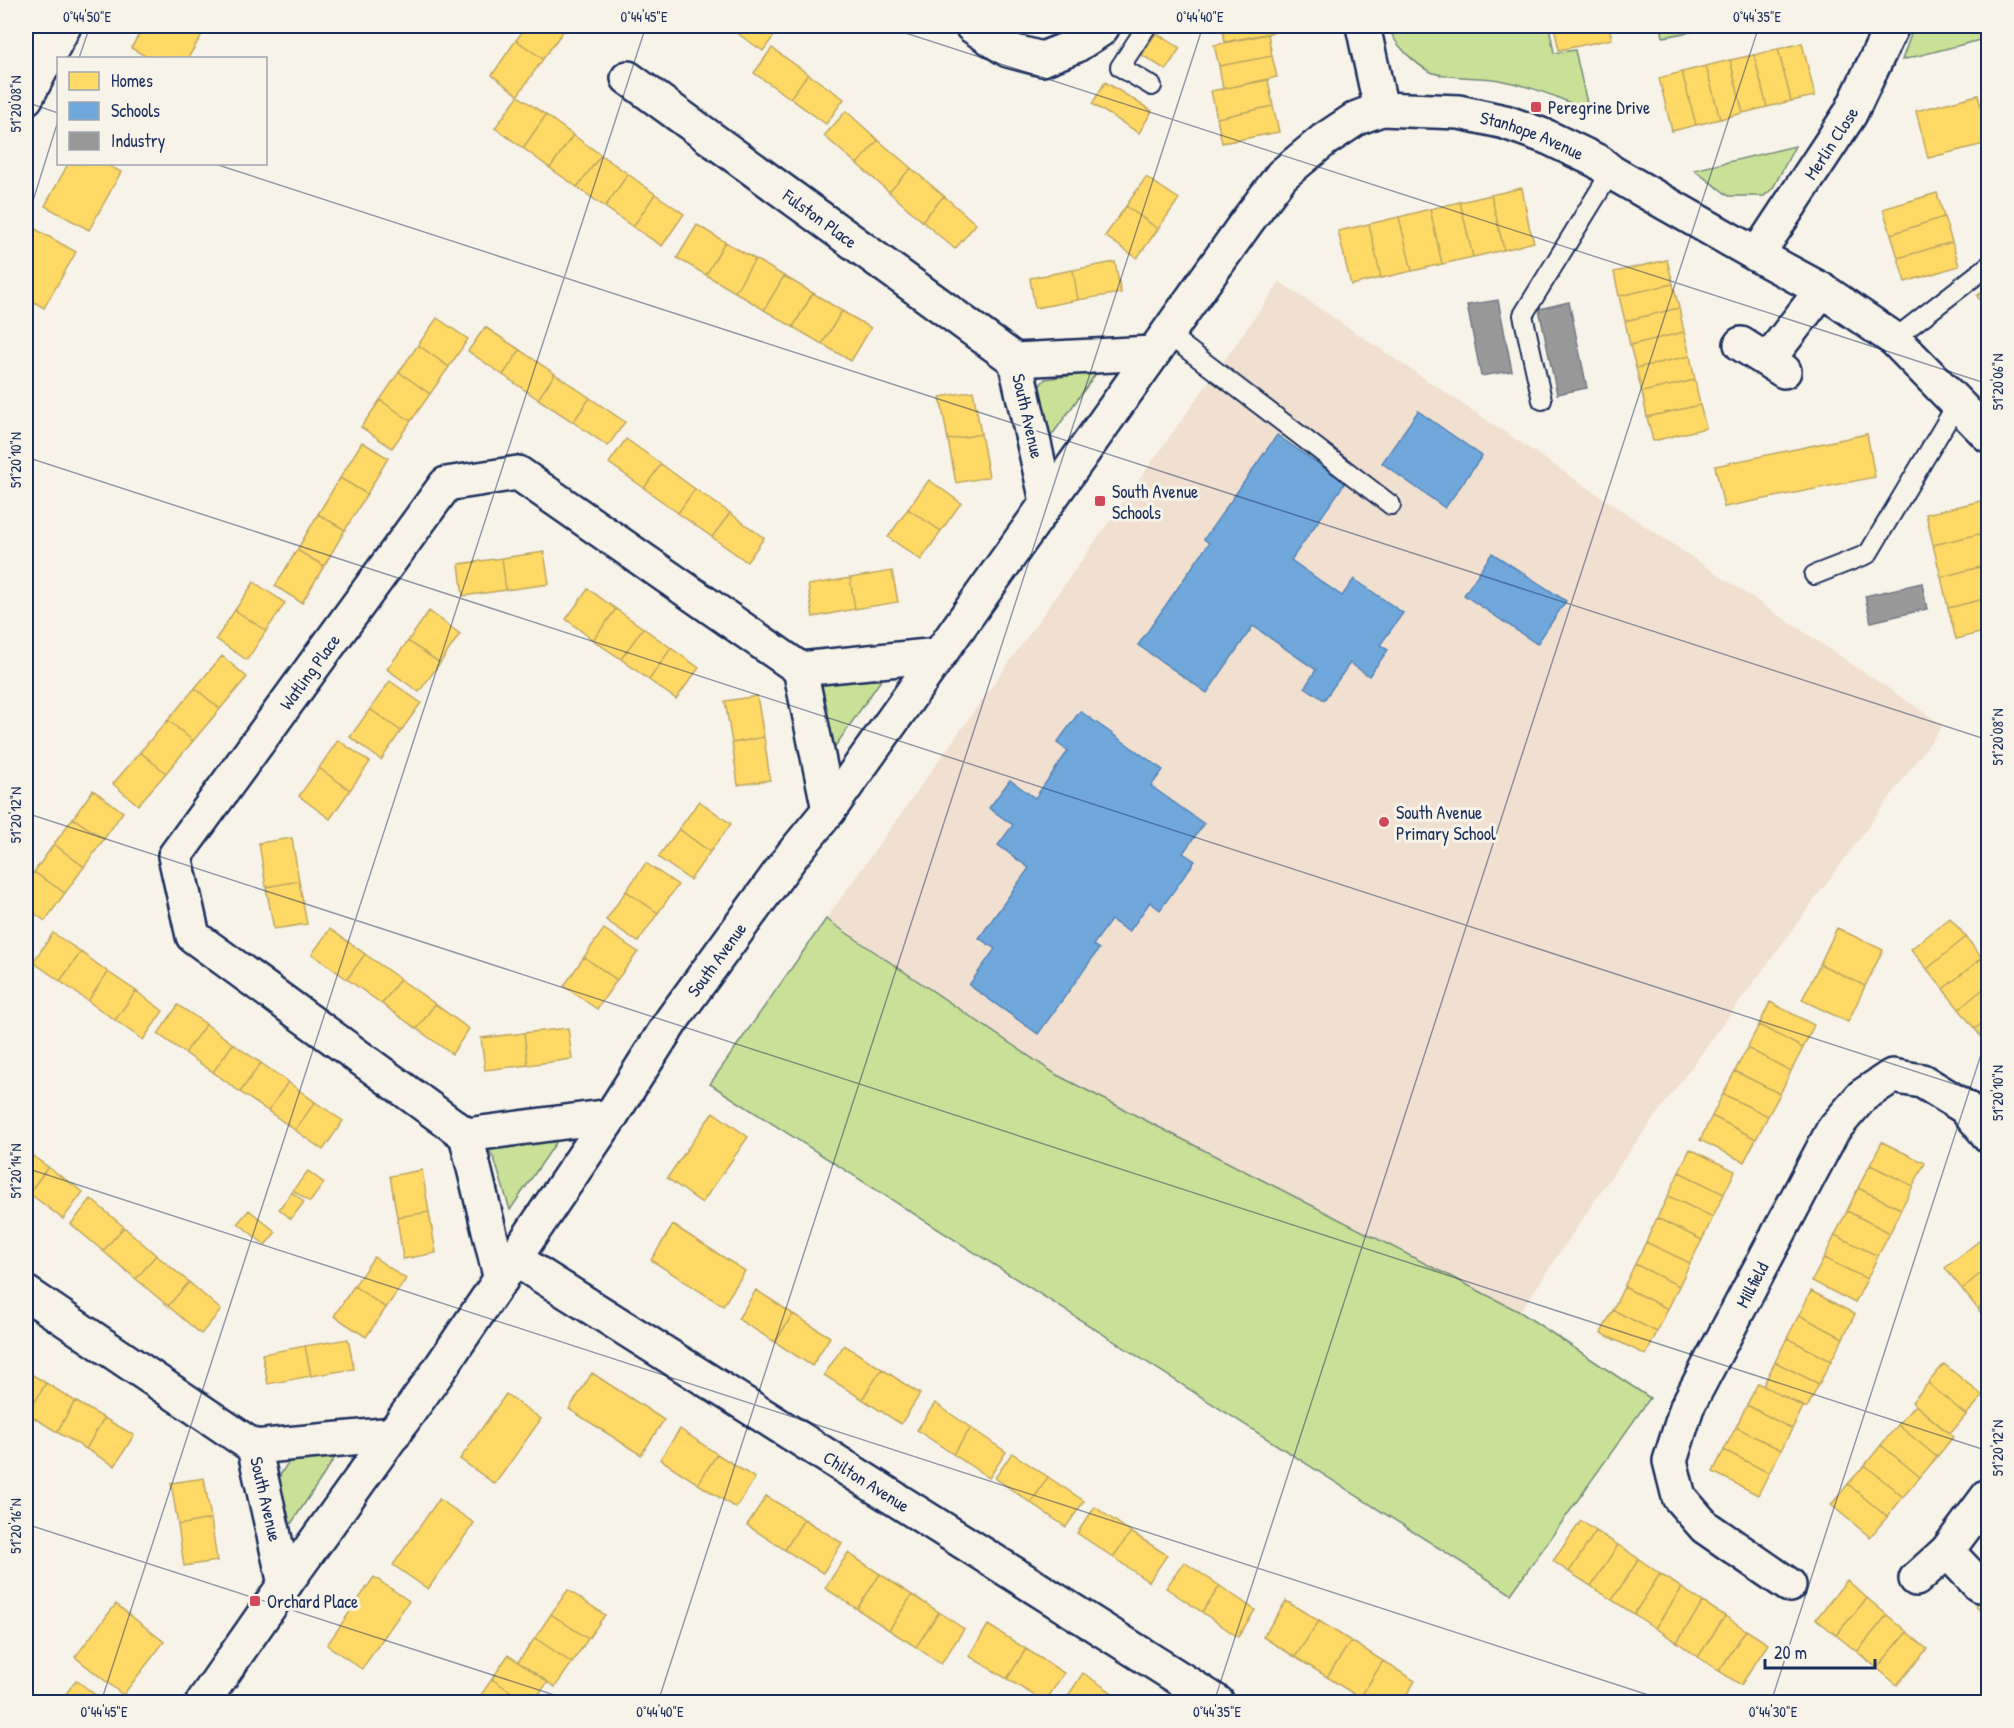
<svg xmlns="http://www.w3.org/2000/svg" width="2014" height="1728" font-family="'Patrick Hand',sans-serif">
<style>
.built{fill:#f1e0cf}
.green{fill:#c9e197;stroke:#72887a;stroke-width:1.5}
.homes{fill:#ffd966;stroke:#bba664;stroke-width:1.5}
.schools{fill:#6fa8dc;stroke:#5684b6;stroke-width:1.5}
.industry{fill:#999;stroke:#737987;stroke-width:1.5}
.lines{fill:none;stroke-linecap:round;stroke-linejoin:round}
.service-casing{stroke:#1b2f5e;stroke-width:22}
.minor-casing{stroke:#1b2f5e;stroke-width:38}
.service{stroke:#f7f3e8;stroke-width:18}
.minor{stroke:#f7f3e8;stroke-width:33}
.ticks{fill:none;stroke:#1b2f5e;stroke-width:1.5;stroke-opacity:0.45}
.poi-dot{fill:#d1495b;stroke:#f7f3e8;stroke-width:2}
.labels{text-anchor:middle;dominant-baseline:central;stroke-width:6;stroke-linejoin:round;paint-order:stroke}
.poi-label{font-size:18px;fill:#1b2f5e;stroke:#f7f3e8;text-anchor:start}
.street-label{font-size:18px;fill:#1b2f5e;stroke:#f7f3e8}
.neatline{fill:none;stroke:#1b2f5e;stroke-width:2}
.ticks-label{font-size:15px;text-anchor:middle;fill:#1b2f5e}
</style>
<rect width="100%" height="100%" fill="#f7f3e8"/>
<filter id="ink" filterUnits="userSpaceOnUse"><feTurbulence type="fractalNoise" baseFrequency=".0167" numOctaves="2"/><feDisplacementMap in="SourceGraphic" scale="12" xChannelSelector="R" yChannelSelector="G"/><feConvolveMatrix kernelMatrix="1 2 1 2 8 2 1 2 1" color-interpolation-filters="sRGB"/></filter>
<g filter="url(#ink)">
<path class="built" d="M1280 282 1943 725 1610 1178 1520 1312 1057 1075 826 919Z"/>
<path class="green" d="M1389 26H1515L1516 31 1549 26 1554 53 1575 50 1589 112C1560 97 1531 86 1499 80 1480 76 1446 79 1431 72 1416 65 1391 42 1389 26Z
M1661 26H1721L1663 37Z
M1914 26H1988V38L1902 60Z
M1795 146 1773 188 1764 196H1729L1694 170Z
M1097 372 1047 442 1038 388 1045 379Z
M830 680H881L832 751 817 684Z
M826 919 1057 1075 1520 1312 1650 1398 1511 1594 710 1084Z
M557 1141 510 1210 495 1161 485 1143 505 1145Z
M340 1450 285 1533C277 1503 267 1483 293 1458Z"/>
<path class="homes" d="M144 26H207L188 58H149L131 48Z
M527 26H567L543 59 516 40Z
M729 26H781L763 51 728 27Z
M1222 26H1279L1280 31 1225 42Z
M1554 26H1609L1612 39 1559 50Z
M1156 33 1180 48 1166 70 1142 55Z
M1268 34 1272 56 1219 66 1214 45Z
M516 40 543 59 518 95 492 75Z
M1802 43 1815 96 1791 101 1778 49Z
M772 48 808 74 790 98 754 73Z
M1778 49 1791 101 1767 107 1754 55Z
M1754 55 1767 107 1743 113 1730 60Z
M1272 56 1277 77 1223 89 1219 66Z
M1730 60 1743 113 1720 119 1706 66Z
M1706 66 1720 119 1696 125 1682 72Z
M1682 72 1696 125 1672 131 1659 78Z
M808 74 844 99 826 124 790 98Z
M1268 80 1273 106 1217 118 1211 91Z
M1105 82 1152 111 1139 133 1092 104Z
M1978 95 1988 135V143L1928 158 1916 111Z
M518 96 546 115 523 148 495 128Z
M1273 106 1279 132 1222 143 1217 118Z
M846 111 878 140 857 164 824 136Z
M546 115 573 135 550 168 523 148Z
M573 135 601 155 577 187 550 168Z
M878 140 911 168 889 192 857 164Z
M601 155 628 174 605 207 577 187Z
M68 164H106L121 172 89 230 45 206Z
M911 168 944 196 922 221 889 192Z
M628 174 655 194 633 227 605 207Z
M1146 177 1179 199 1158 229 1126 206Z
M1522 188 1529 226 1534 242 1504 250 1491 195Z
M1937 193 1944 217 1891 234 1883 209Z
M655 194 684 214 662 246 633 227Z
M1491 195 1504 250 1473 257 1460 202Z
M944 196 976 224 955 249 922 221Z
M1460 202 1473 257 1442 264 1430 209Z
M1126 206 1158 229 1137 258 1105 236Z
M1430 209 1442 264 1412 271 1399 217Z
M1399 217 1412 271 1381 278 1369 224Z
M1944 217 1952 242 1898 258 1891 234Z
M1369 224 1381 278 1351 285 1338 231Z
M697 225 725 242 706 275 677 258Z
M30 226 76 252 44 308 26 297V233Z
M725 242 755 259 735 292 706 275Z
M1952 242 1959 266 1905 282 1898 258Z
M755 259 784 276 764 310 735 292Z
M1667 260 1673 284 1619 296 1614 272Z
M1115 262 1121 293 1078 300 1073 270Z
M1073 270 1078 300 1035 308 1030 278Z
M784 276 813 293 793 327 764 310Z
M1673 284 1679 308 1625 321 1619 296Z
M1988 286V309L1977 296Z
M813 293 842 311 822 344 793 327Z
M1679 308 1684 332 1630 345 1625 321Z
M842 311 871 328 851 361 822 344Z
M437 318 468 339 449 367 418 345Z
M485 327 520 350 503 375 468 351Z
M1684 332 1690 356 1636 368 1630 345Z
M418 345 449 367 430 394 399 372Z
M520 350 555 374 538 399 503 375Z
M1690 356 1695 380 1642 392 1636 368Z
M399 372 430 394 411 421 380 400Z
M555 374 590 398 573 422 538 399Z
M1695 380 1700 405 1647 417 1642 392Z
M973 391 981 434 948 440 940 397Z
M590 398 625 422 608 446 573 422Z
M380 400 411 421 392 448 361 427Z
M1700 405 1706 428 1653 441 1647 417Z
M981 434 989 477 956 483 948 440Z
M1867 434 1875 477 1724 507 1715 466Z
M626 439 661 464 644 488 609 463Z
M362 442 388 458 367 494 340 478Z
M661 464 695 489 678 513 644 488Z
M340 478 367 494 345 530 318 514Z
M929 480 961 503 941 531 908 509Z
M695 489 730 513 712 537 678 513Z
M1985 500 1988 514V532L1933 545 1926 514Z
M908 509 941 531 921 560 888 537Z
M730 513 764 538 747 562 712 537Z
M318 514 345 530 324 566 297 550Z
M1988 532V565L1941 577 1933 545Z
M297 550 324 566 302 603 275 586Z
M544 552 549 584 506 590 502 558Z
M502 558 506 590 463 596 459 564Z
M1988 565V598L1948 608 1941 577Z
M892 571 898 602 855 609 850 578Z
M850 578 855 609 813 617 808 585Z
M254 582 285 603 266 631 235 610Z
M588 589 616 609 593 640 566 619Z
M1988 598V631L1956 639 1948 608Z
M616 609 643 628 621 659 593 640Z
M235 610 266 631 247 660 216 639Z
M429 611 460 634 440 663 408 641Z
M643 628 671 648 649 680 621 659Z
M408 641 440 663 419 692 387 669Z
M671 648 699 668 676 699 649 680Z
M222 656 247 677 220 709 195 688Z
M390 681 421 703 401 731 370 709Z
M195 688 220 709 193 741 168 720Z
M757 696 764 737 732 743 725 701Z
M370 709 401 731 381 760 350 737Z
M168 720 193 741 166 773 140 752Z
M764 737 770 780 738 785 732 743Z
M338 740 370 762 350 790 319 768Z
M140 752 166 773 138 805 113 784Z
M319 768 350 790 330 819 299 796Z
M93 790 123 812 104 839 73 818Z
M699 801 731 824 710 852 679 829Z
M73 818 104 839 84 867 54 844Z
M679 829 710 852 690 880 658 857Z
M292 838 299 881 266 887 259 843Z
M54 844 84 867 65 893 34 872Z
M646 863 678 885 658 913 626 891Z
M34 872 65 893 45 921 26 907V883Z
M299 881 307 924 274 929 266 887Z
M626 891 658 913 638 942 606 920Z
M1950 918 1966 937 1927 969 1911 949Z
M1837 928 1883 950 1865 986 1820 964Z
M330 929 365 954 347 979 312 954Z
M604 929 638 952 617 980 584 957Z
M53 933 81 952 60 981 33 962Z
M1966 937 1982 958 1943 989 1927 969Z
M81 952 108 972 88 1001 60 981Z
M365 954 400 979 382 1004 347 979Z
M584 957 617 980 597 1009 564 986Z
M1982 958 1988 966V985L1959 1009 1943 989Z
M1820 964 1865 986 1848 1022 1802 1000Z
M108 972 136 991 115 1020 88 1001Z
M400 979 435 1004 417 1029 382 1004Z
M1988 985V1018L1975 1029 1959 1009Z
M136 991 163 1011 143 1040 115 1020Z
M1770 1002 1814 1025 1803 1048 1759 1025Z
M435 1004 469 1029 452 1054 417 1029Z
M178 1005 206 1024 185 1053 158 1034Z
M1988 1018V1045L1975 1029Z
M206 1024 233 1044 213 1072 185 1053Z
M1759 1025 1803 1048 1791 1071 1747 1048Z
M568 1028 572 1059 528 1065 524 1033Z
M524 1033 528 1065 485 1070 481 1038Z
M233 1044 261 1063 240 1092 213 1072Z
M1747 1048 1791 1071 1780 1094 1735 1071Z
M261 1063 288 1082 268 1111 240 1092Z
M1735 1071 1780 1094 1768 1116 1723 1094Z
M288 1082 315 1102 295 1130 268 1111Z
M1723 1094 1768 1116 1756 1139 1712 1116Z
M315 1102 343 1121 323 1150 295 1130Z
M713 1112 748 1137 702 1203 667 1178Z
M1712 1116 1756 1139 1744 1162 1700 1140Z
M1882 1142 1925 1163 1913 1186 1870 1165Z
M1690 1149 1735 1171 1724 1194 1679 1172Z
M26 1151 48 1167 29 1193 26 1191Z
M1870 1165 1913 1186 1901 1209 1858 1188Z
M48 1167 83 1192 63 1219 29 1193Z
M422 1170 429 1212 397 1217 390 1176Z
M308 1171 324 1183 310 1202 293 1190Z
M1679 1172 1724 1194 1713 1217 1668 1196Z
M1858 1188 1901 1209 1890 1233 1847 1211Z
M292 1192 304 1202 291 1219 279 1209Z
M1668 1196 1713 1217 1702 1240 1657 1218Z
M91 1199 124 1227 103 1251 71 1224Z
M249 1210 276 1232 265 1245 238 1223Z
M1847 1211 1890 1233 1878 1256 1835 1235Z
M429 1212 436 1253 403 1259 397 1217Z
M1657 1218 1702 1240 1690 1263 1646 1242Z
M673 1225 745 1271 723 1306 651 1260Z
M124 1227 156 1255 136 1279 103 1251Z
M1835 1235 1878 1256 1867 1279 1824 1258Z
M1984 1237 1988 1243V1267L1962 1289 1945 1268Z
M1646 1242 1690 1263 1679 1286 1635 1264Z
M156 1255 189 1282 168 1306 136 1279Z
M374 1257 406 1279 386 1308 354 1286Z
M1824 1258 1867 1279 1855 1303 1812 1281Z
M1635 1264 1679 1286 1668 1309 1624 1287Z
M1988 1267V1301L1978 1309 1962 1289Z
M189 1282 221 1310 201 1334 168 1306Z
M354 1286 386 1308 366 1337 334 1316Z
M1624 1287 1668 1309 1657 1332 1613 1310Z
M756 1290 793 1314 775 1342 738 1319Z
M1811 1291 1855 1314 1843 1338 1799 1315Z
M1988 1301V1322L1978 1309Z
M1613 1310 1657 1332 1646 1355 1601 1333Z
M793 1314 830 1337 812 1366 775 1342Z
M1799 1315 1843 1338 1831 1361 1787 1338Z
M1787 1338 1831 1361 1819 1384 1775 1362Z
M348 1339 354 1369 311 1376 305 1346Z
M844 1345 882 1369 862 1399 824 1375Z
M305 1346 311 1376 268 1384 262 1354Z
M1775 1362 1819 1384 1807 1408 1763 1386Z
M1944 1364 1983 1396 1966 1415 1928 1383Z
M882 1369 920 1394 901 1424 862 1399Z
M26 1371 46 1383 28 1414 26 1412Z
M592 1373 664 1420 641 1455 569 1409Z
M46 1383 75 1401 57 1432 28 1414Z
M1758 1383 1803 1407 1792 1429 1747 1405Z
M1928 1383 1966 1415 1950 1434 1912 1402Z
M506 1394 541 1419 495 1484 460 1459Z
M75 1401 104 1418 86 1449 57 1432Z
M935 1403 971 1428 953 1454 917 1430Z
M1747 1405 1792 1429 1781 1450 1736 1427Z
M1915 1405 1953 1437 1937 1457 1898 1425Z
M104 1418 134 1435 115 1466 86 1449Z
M1898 1425 1937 1457 1920 1477 1881 1445Z
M1736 1427 1781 1450 1769 1473 1724 1450Z
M971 1428 1006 1452 989 1478 953 1454Z
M680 1429 717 1454 698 1484 660 1459Z
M1881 1445 1920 1477 1903 1497 1865 1465Z
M1724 1450 1769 1473 1758 1495 1713 1472Z
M1012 1453 1048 1477 1031 1503 995 1478Z
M717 1454 755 1478 736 1508 698 1484Z
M1865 1465 1903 1497 1887 1517 1848 1484Z
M1048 1477 1084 1501 1066 1527 1031 1503Z
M204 1478 211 1519 178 1525 171 1483Z
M1848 1484 1887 1517 1870 1537 1831 1505Z
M766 1496 804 1519 785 1550 747 1525Z
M439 1499 474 1523 428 1589 393 1565Z
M1095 1507 1131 1532 1113 1557 1077 1533Z
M211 1519 217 1561 184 1566 178 1525Z
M804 1519 842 1543 823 1573 785 1550Z
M1581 1521 1596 1531 1569 1572 1553 1561Z
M1596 1531 1618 1545 1591 1586 1569 1572Z
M1131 1532 1167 1555 1149 1582 1113 1557Z
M1618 1545 1639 1559 1612 1600 1591 1586Z
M848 1553 880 1574 857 1609 825 1588Z
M1639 1559 1660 1574 1634 1614 1612 1600Z
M1184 1562 1220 1586 1202 1612 1166 1588Z
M880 1574 912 1595 889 1630 857 1609Z
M1660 1574 1682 1588 1655 1628 1634 1614Z
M374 1577 409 1601 362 1669 327 1645Z
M1847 1580 1867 1598 1836 1635 1816 1619Z
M1220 1586 1255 1610 1238 1637 1202 1612Z
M1682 1588 1703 1602 1677 1642 1655 1628Z
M568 1590 605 1615 588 1639 551 1614Z
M1988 1590V1617L1975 1606Z
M912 1595 939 1612 916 1647 889 1630Z
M1867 1598 1887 1615 1857 1652 1836 1635Z
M1286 1601 1319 1621 1295 1657 1263 1637Z
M1703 1602 1725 1616 1698 1657 1677 1642Z
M116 1604 164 1642 123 1695 75 1657Z
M939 1612 964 1629 941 1664 916 1647Z
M551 1614 588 1639 572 1663 535 1638Z
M1887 1615 1907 1632 1877 1668 1857 1652Z
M1725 1616 1746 1630 1719 1671 1698 1657Z
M1319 1621 1351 1641 1327 1677 1295 1657Z
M988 1625 1026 1649 1007 1679 969 1656Z
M1746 1630 1768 1644 1741 1685 1719 1671Z
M1907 1632 1927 1649 1897 1685 1877 1668Z
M535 1638 572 1663 555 1687 518 1662Z
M1351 1641 1383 1661 1360 1698 1327 1677Z
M1026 1649 1064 1673 1045 1702 1007 1679Z
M508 1655 548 1682 533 1702H526L492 1679Z
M1383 1661 1415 1681 1402 1702H1367L1360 1698Z
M1083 1673 1120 1698 1117 1702H1064Z
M492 1679 526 1702H476Z
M76 1680 102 1700 100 1702H60Z"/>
<path class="schools" d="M1418 411 1482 456 1445 508 1382 463Z
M1277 435 1345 483 1291 560 1342 596 1354 579 1403 613 1380 645 1388 650 1369 676 1350 663 1324 700 1305 687 1316 670 1253 626 1207 693 1138 645 1209 543 1204 539Z
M1492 553 1566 601 1537 644 1464 595Z
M1080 711 1163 770 1151 786 1204 824 1183 853 1195 861 1160 910 1150 902 1129 932 1111 920 1093 945 1099 949 1038 1034 969 985 995 949 979 938 1029 868 998 845 1013 825 989 808 1010 780 1035 798 1068 751 1057 743Z"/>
<path class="industry" d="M1498 300 1512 371 1481 376 1467 305Z
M1569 302 1587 388 1557 394 1539 309Z
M1922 583 1927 609 1871 622 1865 596Z"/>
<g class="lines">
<defs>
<path id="service" d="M1147 26 1120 67 1152 86
M1166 333 1391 505
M1894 339 1988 266
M1542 400 1523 315 1611 172
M1814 575 1868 554 1957 404"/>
<g id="minor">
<path d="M972 26 1008 50 1042 59 1075 46 1100 30 1103 26"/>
<path d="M1363 26 1381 109"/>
<path d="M26 38 50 51"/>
<path id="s1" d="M628 78 1015 360"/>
<path d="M26 98 64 26"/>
<path id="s2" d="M1757 255 1850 114 1892 26"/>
<path d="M1741 344 1784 371"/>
<path d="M1768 360 1822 290"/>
<path d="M1047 501 1015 360 1152 353"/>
<path d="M829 810 800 669 938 655"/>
<path id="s3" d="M466 1135 193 936 175 856 446 484 518 473 800 669"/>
<path d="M466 1135 501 1280"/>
<path d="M466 1135 611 1116"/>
<path id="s4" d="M515 1259 1217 1702"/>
<path d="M26 1293 254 1447"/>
<path d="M1947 1551 1979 1585"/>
<path d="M1916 1579 1947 1551 1988 1496"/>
<path d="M285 1584 254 1447 394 1434"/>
<path id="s5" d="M1789 1585 1705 1527 1679 1497 1670 1461 1687 1407 1833 1130 1862 1096 1892 1076 1922 1081 1966 1108 1988 1135"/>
<path id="s6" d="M203 1702 285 1584 437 1373 611 1116 672 1020 793 854 829 810 1248 220 1282 175 1324 140 1357 118 1381 109 1459 112 1505 122 1547 137 1599 162 1611 172 1757 255 1822 290 1894 339 1988 435"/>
</g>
</defs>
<use href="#service" class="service-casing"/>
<use href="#minor" class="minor-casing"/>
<use href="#service" class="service"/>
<use href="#minor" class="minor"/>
</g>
</g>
<path class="ticks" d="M884 26 1988 384M1978 26 1988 29M79 58 90 26M26 102 58 113M215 164 1988 740M26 223 58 121M26 457 1988 1095M26 813 1988 1451M26 1168 1670 1702M26 1524 576 1702M101 1702 646 26M658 1702 1203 26M1214 1702 1759 26M1771 1702 1988 1033"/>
<g class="poi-dot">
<rect x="1530" y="101" width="12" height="12" rx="3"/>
<rect x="1094" y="495" width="12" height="12" rx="3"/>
<circle cx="1384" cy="822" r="6"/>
<rect x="249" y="1595" width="12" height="12" rx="3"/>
</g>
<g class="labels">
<g class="poi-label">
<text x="1548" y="107">Peregrine Drive</text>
<text x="1112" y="491">South Avenue<tspan x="1112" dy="21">Schools</tspan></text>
<text x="1396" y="812">South Avenue<tspan x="1396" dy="21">Primary School</tspan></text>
<text x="267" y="1601">Orchard Place</text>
</g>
<g class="street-label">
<text stroke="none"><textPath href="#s6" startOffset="2145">Stanhope Avenue</textPath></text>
<text stroke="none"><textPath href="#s2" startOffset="134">Merlin Close</textPath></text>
<text stroke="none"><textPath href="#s1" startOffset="238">Fulston Place</textPath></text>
<text transform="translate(1028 416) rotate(77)">South Avenue</text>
<text stroke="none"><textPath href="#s3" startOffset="648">Watling Place</textPath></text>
<text stroke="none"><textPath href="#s6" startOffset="903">South Avenue</textPath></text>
<text stroke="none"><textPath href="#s5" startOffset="374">Millfield</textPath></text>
<text stroke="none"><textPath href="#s4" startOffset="416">Chilton Avenue</textPath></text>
<text transform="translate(266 1499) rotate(77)">South Avenue</text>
</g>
</g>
<rect width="2014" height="1728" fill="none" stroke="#f7f3e8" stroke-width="66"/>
<rect x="57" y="57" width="210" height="108" fill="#f7f3e8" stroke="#9fa5b1" stroke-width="1.5"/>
<rect x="69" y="72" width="30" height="18" fill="#ffd966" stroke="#9fa5b1" stroke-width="1.5"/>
<text x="111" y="87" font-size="18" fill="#1b2f5e">Homes</text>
<rect x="69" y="102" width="30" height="18" fill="#6fa8dc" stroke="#9fa5b1" stroke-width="1.5"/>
<text x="111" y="117" font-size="18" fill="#1b2f5e">Schools</text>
<rect x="69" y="132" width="30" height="18" fill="#999999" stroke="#9fa5b1" stroke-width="1.5"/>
<text x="111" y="147" font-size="18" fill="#1b2f5e">Industry</text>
<path d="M1765 1659v9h110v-9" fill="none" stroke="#1b2f5e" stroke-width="3"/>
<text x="1774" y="1659" font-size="18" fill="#1b2f5e" stroke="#f7f3e8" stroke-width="4.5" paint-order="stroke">20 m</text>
<rect x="33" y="33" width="1948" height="1662" class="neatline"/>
<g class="ticks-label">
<text x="87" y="22">0°44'50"E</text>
<text x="644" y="22">0°44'45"E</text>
<text x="1200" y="22">0°44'40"E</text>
<text x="1757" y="22">0°44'35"E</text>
<text transform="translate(16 104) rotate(-90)" y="5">51°20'08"N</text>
<text transform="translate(1998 382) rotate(-90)" y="5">51°20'06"N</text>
<text transform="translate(16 460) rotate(-90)" y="5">51°20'10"N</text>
<text transform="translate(1998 737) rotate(-90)" y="5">51°20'08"N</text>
<text transform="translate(16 815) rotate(-90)" y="5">51°20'12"N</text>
<text transform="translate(1998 1093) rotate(-90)" y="5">51°20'10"N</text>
<text transform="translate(16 1171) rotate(-90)" y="5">51°20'14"N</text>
<text transform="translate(1998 1448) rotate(-90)" y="5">51°20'12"N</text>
<text transform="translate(16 1526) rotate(-90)" y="5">51°20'16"N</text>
<text x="104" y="1717">0°44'45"E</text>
<text x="660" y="1717">0°44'40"E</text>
<text x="1217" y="1717">0°44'35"E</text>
<text x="1773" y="1717">0°44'30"E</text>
</g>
</svg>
